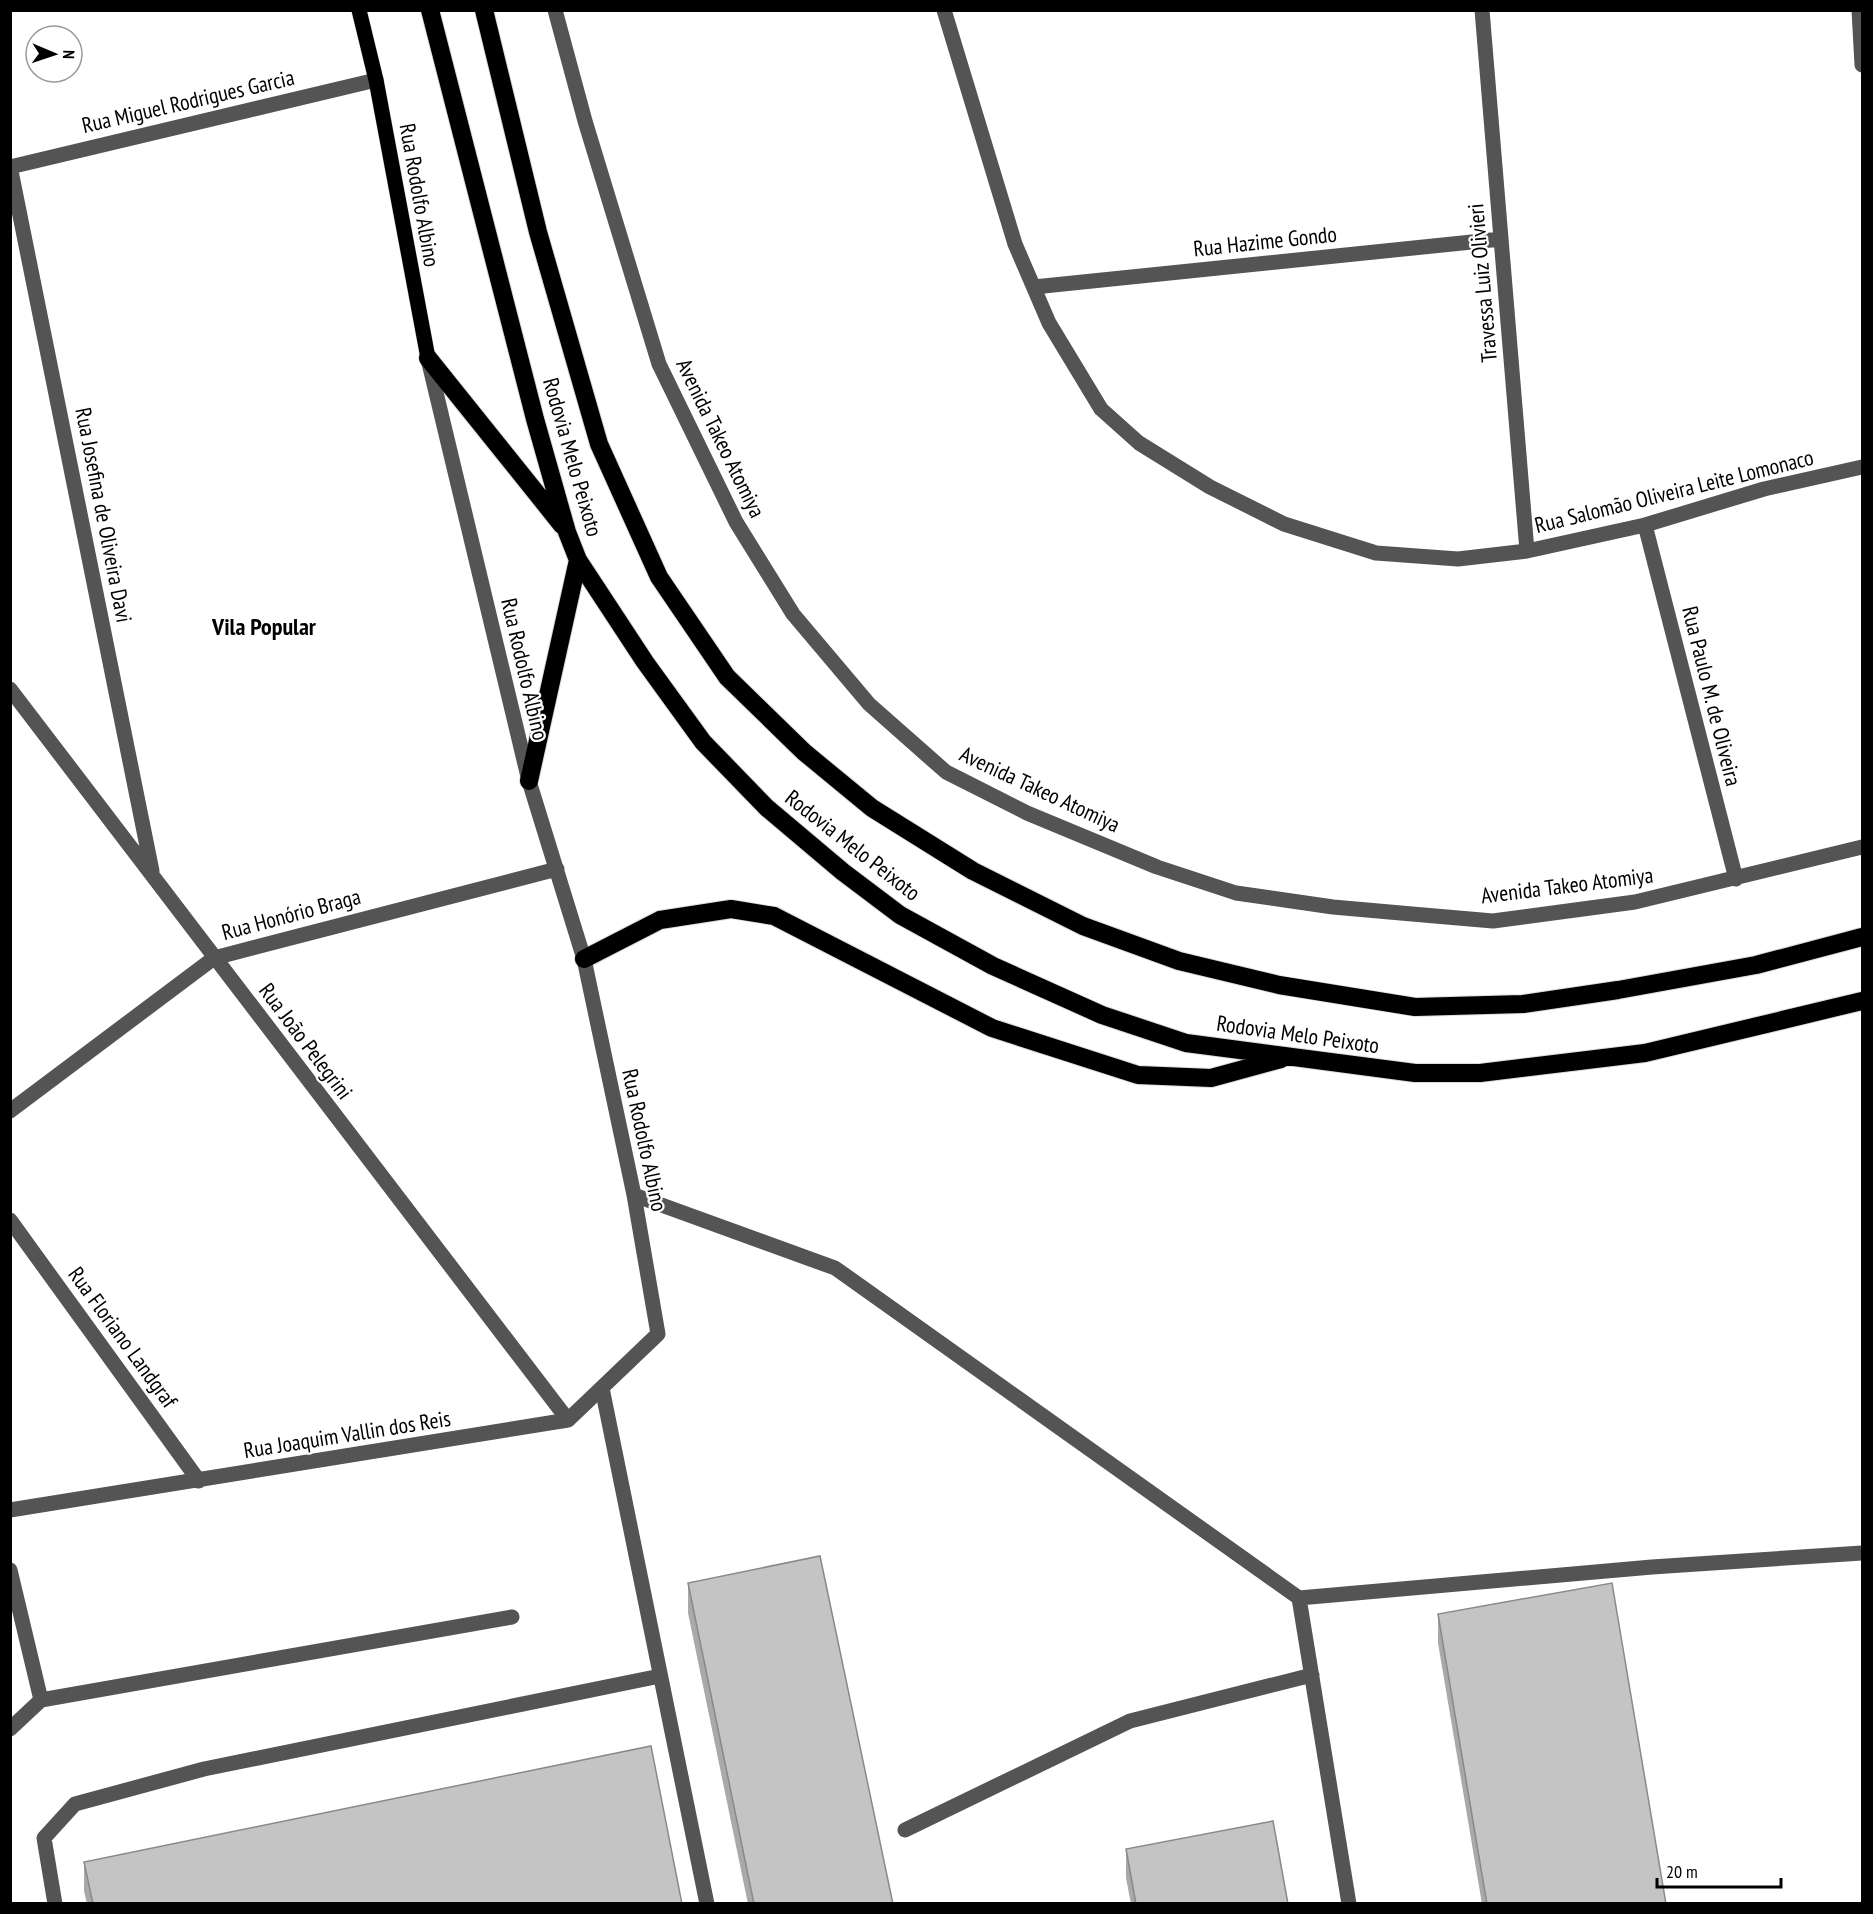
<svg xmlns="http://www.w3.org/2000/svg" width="1873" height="1914" font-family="'PT Sans Narrow',sans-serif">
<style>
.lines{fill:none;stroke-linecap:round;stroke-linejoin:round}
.major-casing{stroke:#dbdbdb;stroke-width:16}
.highway-casing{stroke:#dbdbdb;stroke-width:20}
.minor{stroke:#545454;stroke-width:15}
.major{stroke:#000;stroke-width:15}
.highway{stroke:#000;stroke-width:18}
.wall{fill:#a9a9a9}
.building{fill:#c4c4c4;stroke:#898989;stroke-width:1.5}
.labels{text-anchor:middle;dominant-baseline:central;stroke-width:4.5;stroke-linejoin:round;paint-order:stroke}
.street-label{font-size:22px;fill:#000;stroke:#fff}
.neighbourhood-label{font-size:24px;font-weight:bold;fill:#000;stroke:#fff}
</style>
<rect width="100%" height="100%" fill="#fff"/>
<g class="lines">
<defs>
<path id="major" d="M359 10 376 80 428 358"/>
<path id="highway" d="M430 10 535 419 567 532 578 560 645 662 703 742 767 808 843 872 900 915 993 966 1102 1015 1186 1043 1415 1073H1480L1645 1053 1862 1001
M484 10 538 232 599 444 659 577 727 677 804 752 872 808 973 871 1083 926 1179 961 1279 985 1415 1007 1523 1004 1618 990 1756 965 1862 937
M428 358 562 525
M529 781 578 560
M584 959 660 920 731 909 774 916 992 1028 1138 1075 1211 1078 1281 1059"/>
</defs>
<use href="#major" class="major-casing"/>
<use href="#highway" class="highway-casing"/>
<path class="minor" d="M555 10 585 121 659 364 736 522 793 614 869 704 946 772 1027 813 1157 867 1236 893 1333 907 1412 914 1493 921 1635 902 1862 847
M944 10 1015 244 1049 323 1101 409 1139 443 1210 487 1284 524 1376 553 1458 559 1527 551 1645 525 1764 489 1862 467
M1482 10 1527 551
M1859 10 1862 65
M10 166 152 871
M10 167 376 80
M1034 287 1501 239
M1645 525 1736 879
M10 689 568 1420
M10 1111 214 958 557 869
M634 1195 835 1268 1299 1598
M10 1220 199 1481
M602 1388 707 1904
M10 1510 568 1420 658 1334 634 1195 584 959 529 781 428 359
M10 1570 41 1700 10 1729
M41 1700 512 1617
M905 1830 1130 1721 1312 1675
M55 1904 44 1838 75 1804 204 1769 660 1676
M1349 1904 1299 1598 1652 1567 1862 1553"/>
<use href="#major" class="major"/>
<use href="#highway" class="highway"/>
</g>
<path class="wall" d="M688 1583 893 1904H748L688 1613Z
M1438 1614 1666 1904H1482L1438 1643Z
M1126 1849 1288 1904H1131L1126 1878Z
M84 1862 682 1904H87L84 1891Z"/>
<path class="building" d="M820 1556 893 1904H754L688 1583Z
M1612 1583 1666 1904H1487L1438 1614Z
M651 1746 682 1904H93L84 1862Z
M1273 1821 1288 1904H1136L1126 1849Z"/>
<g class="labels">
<g class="street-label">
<text transform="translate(188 101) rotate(-13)">Rua Miguel Rodrigues Garcia</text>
<text transform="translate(420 195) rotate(80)">Rua Rodolfo Albino</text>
<text transform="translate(1265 241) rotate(-6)">Rua Hazime Gondo</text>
<text transform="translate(1482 283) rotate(-95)">Travessa Luiz Olivieri</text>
<text transform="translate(721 438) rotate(64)">Avenida Takeo Atomiya</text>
<text transform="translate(573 457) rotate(74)">Rodovia Melo Peixoto</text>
<text transform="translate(1674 491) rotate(-14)">Rua Salomão Oliveira Leite Lomonaco</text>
<text transform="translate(104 515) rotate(79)">Rua Josefina de Oliveira Davi</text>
<text transform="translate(525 669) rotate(77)">Rua Rodolfo Albino</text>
<text transform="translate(1712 696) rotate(76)">Rua Paulo M. de Oliveira</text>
<text transform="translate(1040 789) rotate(25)">Avenida Takeo Atomiya</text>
<text transform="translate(853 845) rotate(38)">Rodovia Melo Peixoto</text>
<text transform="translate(1567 885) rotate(-7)">Avenida Takeo Atomiya</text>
<text transform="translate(291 914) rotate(-15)">Rua Honório Braga</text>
<text transform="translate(1298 1034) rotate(8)">Rodovia Melo Peixoto</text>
<text transform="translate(306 1041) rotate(53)">Rua João Pelegrini</text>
<text transform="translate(645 1140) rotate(78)">Rua Rodolfo Albino</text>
<text transform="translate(123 1337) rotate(54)">Rua Floriano Landgraf</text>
<text transform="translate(347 1434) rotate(-9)">Rua Joaquim Vallin dos Reis</text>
</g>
<g class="neighbourhood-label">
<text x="264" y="626">Vila Popular</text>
</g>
</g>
<rect width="1873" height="1914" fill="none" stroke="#000000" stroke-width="24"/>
<g transform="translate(54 54) rotate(92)"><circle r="28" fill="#ffffff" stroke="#999999" stroke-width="1.5"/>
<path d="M0-4.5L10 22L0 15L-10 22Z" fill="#000000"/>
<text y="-9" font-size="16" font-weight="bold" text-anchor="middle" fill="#000000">N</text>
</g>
<path d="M1657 1878v9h124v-9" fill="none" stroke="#000000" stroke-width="3"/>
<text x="1666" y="1878" font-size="18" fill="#000000" stroke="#ffffff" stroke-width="4.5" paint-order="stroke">20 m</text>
</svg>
